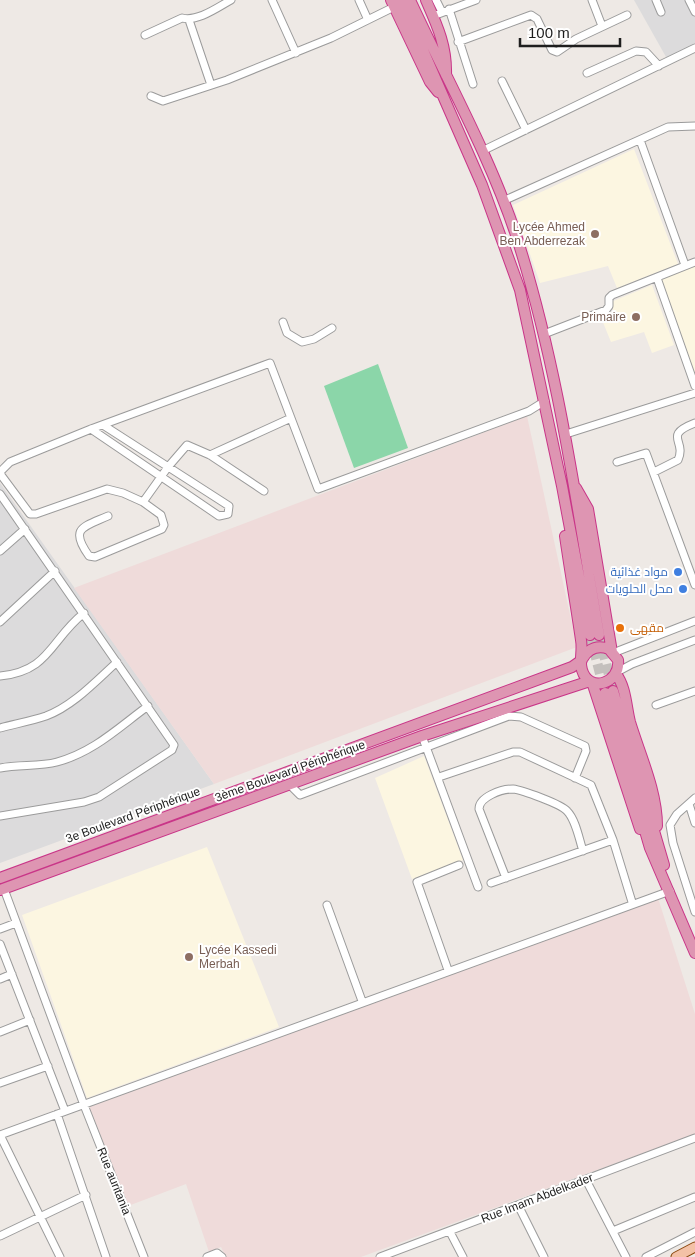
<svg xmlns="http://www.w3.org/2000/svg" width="695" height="1257" font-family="Arial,Cairo,sans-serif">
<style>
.residential{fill:#dcdbdc}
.education{fill:#fcf6e1}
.military{fill:#efdbda}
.pitch{fill:#8bd6a9}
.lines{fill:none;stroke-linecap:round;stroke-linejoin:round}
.highway-tunnel{stroke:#c4c0bd;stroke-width:10;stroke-dasharray:10 5;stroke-linecap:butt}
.minor-casing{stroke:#9b9b9b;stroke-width:9}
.major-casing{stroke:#8a470e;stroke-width:11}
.highway-casing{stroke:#c93588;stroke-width:12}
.minor{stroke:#fff;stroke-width:7}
.major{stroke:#f3c1a6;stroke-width:9}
.highway{stroke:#de95b2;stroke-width:10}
.education-dot{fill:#8d6e63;stroke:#fff;stroke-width:2}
.shop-dot{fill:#3f7fe0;stroke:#fff;stroke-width:2}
.food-dot{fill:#e8710a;stroke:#fff;stroke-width:2}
.labels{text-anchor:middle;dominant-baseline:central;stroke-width:4;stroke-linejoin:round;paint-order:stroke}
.education-label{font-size:12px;fill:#785e54;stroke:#fff;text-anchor:end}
.shop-label{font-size:12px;fill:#366cbe;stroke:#fff;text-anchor:end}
.food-label{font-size:12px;fill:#c56008;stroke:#fff;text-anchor:start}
.street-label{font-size:12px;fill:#1e1e1e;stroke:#fff}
</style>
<rect width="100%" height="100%" fill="#eee9e5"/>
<path class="residential" d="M634 0H695V52L670 64Z
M0 483 214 784 0 863Z"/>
<path class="education" d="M634 149 678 264 617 288 608 266 540 283 513 205Z
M695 262V379L657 275Z
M652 285 674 345 652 353 644 332 611 342 602 320 614 314 611 302Z
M424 756 463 860 412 879 375 778Z
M207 847 279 1027 87 1098 22 915Z"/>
<path class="military" d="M527 416 577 647 214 784 74 588Z
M658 898 695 1014V1134L361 1257H226L221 1247 209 1252 186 1184 128 1206 89 1106Z"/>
<path class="pitch" d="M378 364 408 448 354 468 324 386Z"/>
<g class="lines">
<path class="highway-tunnel" d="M590 635 605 693
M599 635 613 691"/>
<defs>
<path id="minor" d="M272 0 296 53
M359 0 368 20
M436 0 442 12
M592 0 602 26
M656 0 661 12
M689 0 695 12
M449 9 473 84
M433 16 476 0
M189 20 211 85
M145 35 182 18C198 22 218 7 231 0
M458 42 531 15 537 19 552 50 557 52 576 39 627 15
M587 73 636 51 646 52 659 66
M502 81 526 130
M151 96 163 101 227 80 331 38 394 7
M640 140 685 265
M482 151 695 48
M503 201 668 127 695 126
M657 278 695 386
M283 322 287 333 302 342 314 339 332 328
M544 334 606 310 609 306V298L612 295 695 262
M91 429 219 516 228 514 229 506 103 425
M566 434 695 393
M210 455 291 418
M617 462 646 453 695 585
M654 472 678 460C687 440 662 436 695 423
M264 491 210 455 187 445 168 467 143 502 123 493 107 489 36 514H30L1 475V471L10 462 91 429 270 363 318 489 529 411 545 401
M0 494 174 745 172 750 99 797 84 802 0 816
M108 516C83 527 69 528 89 556L95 557 162 529 164 525 161 515 143 502
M0 551 25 529
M0 622 55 571
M613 653 695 621
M617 672 632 664 695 640
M0 676C50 671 50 640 84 613
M656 705 695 691
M0 728C15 724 31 721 46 716 73 706 96 681 117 662
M422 736 478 887
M0 768C19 764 39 767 57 762 94 752 119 727 148 706
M439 777 513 752H520L591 785 613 840 632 902
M289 784 300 795 509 716 521 717 585 746 586 751 575 778
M695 798 677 814 670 825 673 843 695 912
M689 804 695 823
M506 878 479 809C479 797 501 789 513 789 522 790 561 804 567 811 576 820 579 839 583 851
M491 883 613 840
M4 889 84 1105 144 1257
M327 905 362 1001
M0 929 16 923
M0 944 65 1111
M448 970 417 882 459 865
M0 979 12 974
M0 1032 30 1020
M0 1083 48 1066
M57 1114 106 1257
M0 1135 670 891
M0 1135 60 1257
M586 1180 626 1257
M518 1205 544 1257
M613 1231 695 1197
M450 1232 463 1257
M0 1236 86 1195
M207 1257 217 1253 222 1257
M380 1257 695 1138
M646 1257 695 1232"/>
<path id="major" d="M676 1257 695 1247"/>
<path id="highway" d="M391 0 430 82 438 92
M401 0 482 185 520 290 562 486 590 635
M410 0C446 78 489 154 516 235 558 365 576 501 599 635
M426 0C437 25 447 46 446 75
M576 488 588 509 612 652
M565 536C570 571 576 605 581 640 583 650 579 661 582 670 589 694 621 683 618 660L609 649C598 645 589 648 583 658
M616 674C626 687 626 706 630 722 640 755 657 791 657 826
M592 682 640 829
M613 691 664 865
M605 693 650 848 695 953
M0 878 572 667 582 660
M0 890 422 736 590 681"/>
</defs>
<use href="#minor" class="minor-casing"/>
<use href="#major" class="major-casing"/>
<use href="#highway" class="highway-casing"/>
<use href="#minor" class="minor"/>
<use href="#major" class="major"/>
<use href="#highway" class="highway"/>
</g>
<g class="education-dot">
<circle cx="595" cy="234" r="5"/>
<circle cx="636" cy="317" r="5"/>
<circle cx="189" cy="957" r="5"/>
</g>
<g class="shop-dot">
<circle cx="678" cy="572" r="5"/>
<circle cx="683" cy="589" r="5"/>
</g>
<circle class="food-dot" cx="620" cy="628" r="5"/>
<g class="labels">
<g class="education-label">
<text x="585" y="227">Lycée Ahmed<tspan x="585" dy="14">Ben Abderrezak</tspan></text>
<text x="626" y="317">Primaire</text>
<text x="199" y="950" text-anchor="start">Lycée Kassedi<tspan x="199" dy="14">Merbah</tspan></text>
</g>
<g class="shop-label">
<text x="668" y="572">مواد غذائية</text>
<text x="673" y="589">محل الحلويات</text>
</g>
<g class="food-label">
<text x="630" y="628">مقهى</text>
</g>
<g class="street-label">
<text transform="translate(290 771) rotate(-20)">3ème Boulevard Périphérique</text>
<text transform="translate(133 815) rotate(-20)">3e Boulevard Périphérique</text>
<text transform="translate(114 1181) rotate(68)">Rue auritania</text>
<text transform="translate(537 1198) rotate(-21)">Rue Imam Abdelkader</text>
</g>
</g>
<path d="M520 38v8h100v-8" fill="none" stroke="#1e1e1e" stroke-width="2.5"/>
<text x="528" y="38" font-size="15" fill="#1e1e1e" stroke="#ffffff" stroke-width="4" paint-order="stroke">100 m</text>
</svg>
